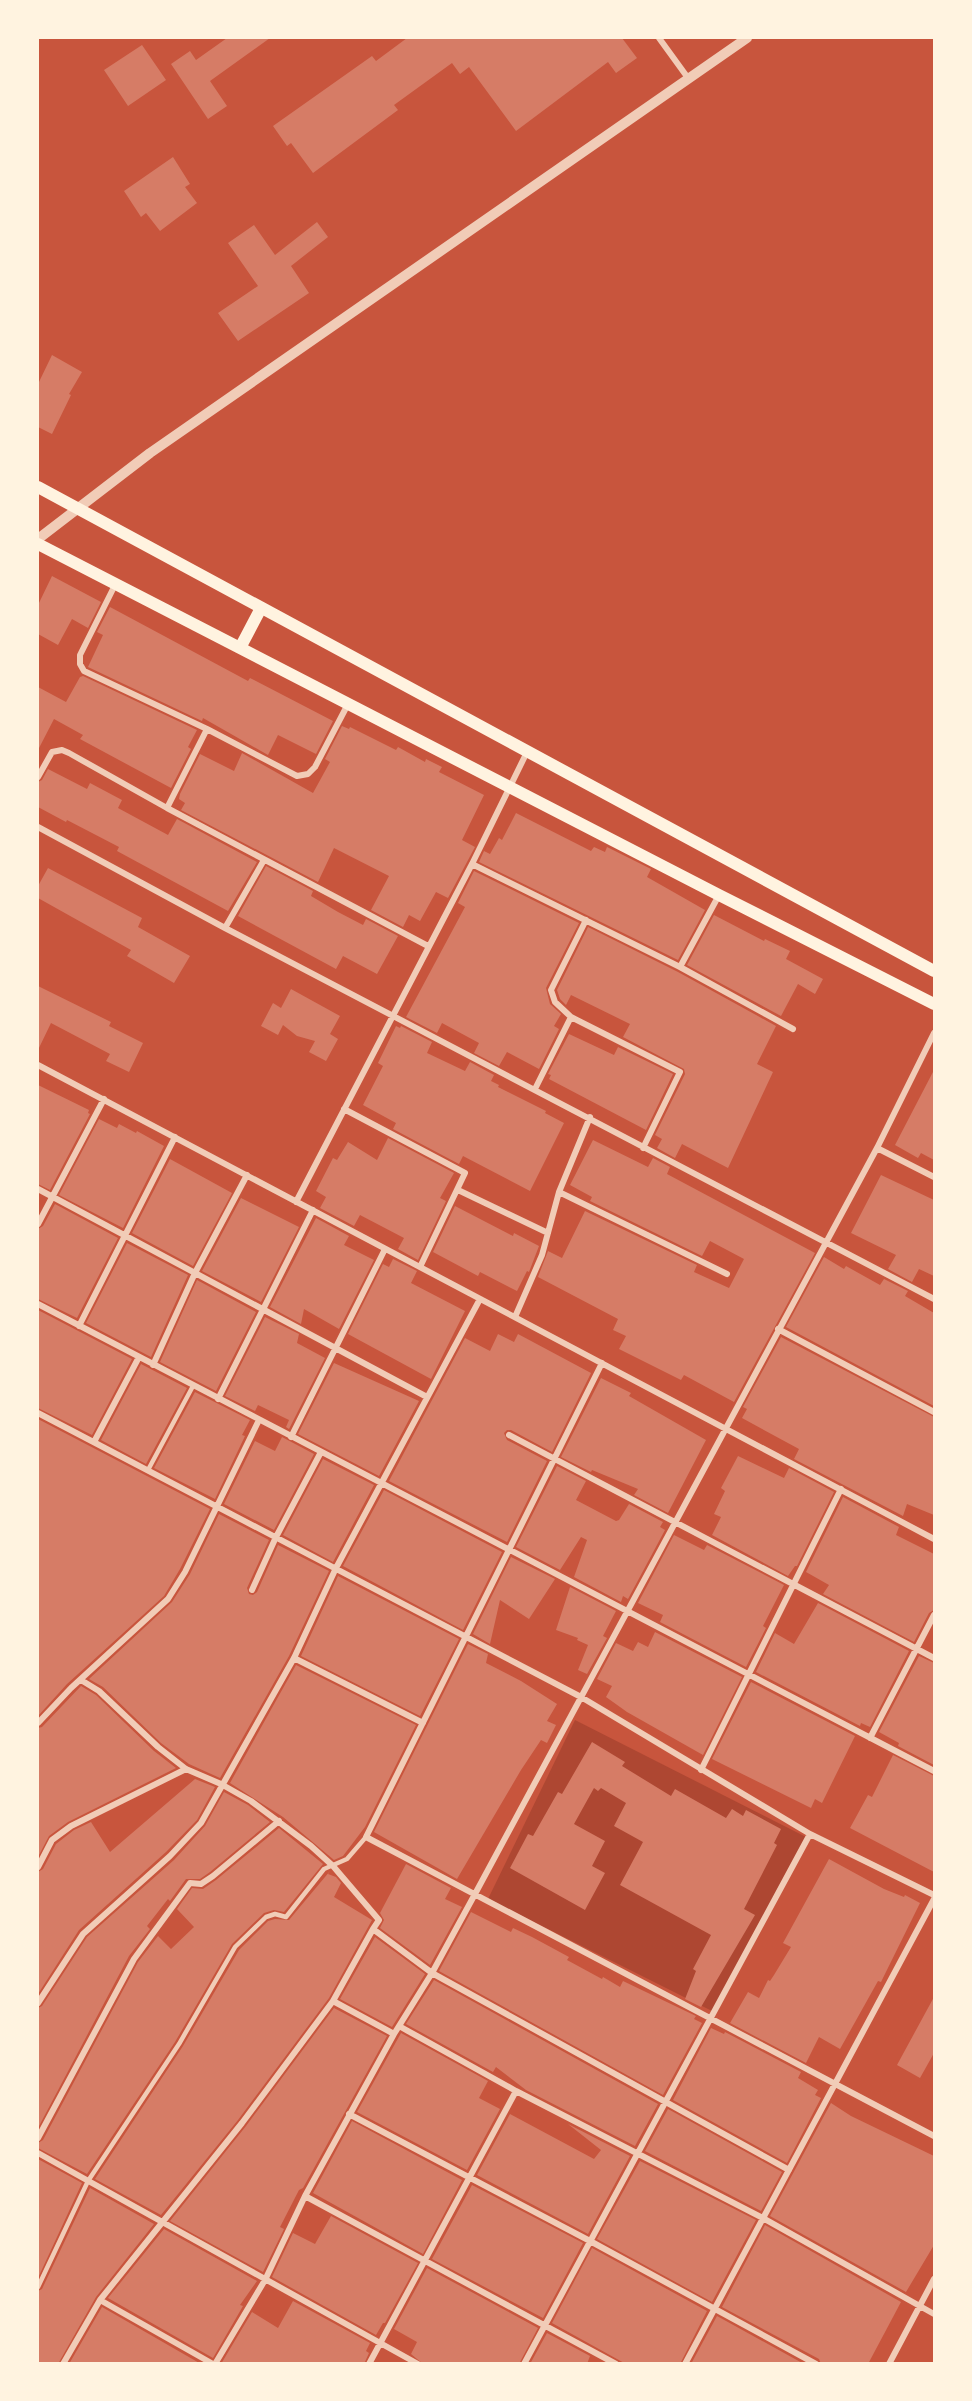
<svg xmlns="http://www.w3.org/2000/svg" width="972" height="2401" font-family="Jost,sans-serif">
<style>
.green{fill:#ae4732}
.building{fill:#d67c66}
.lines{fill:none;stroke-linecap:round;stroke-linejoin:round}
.service{stroke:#f1ccb7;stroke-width:4.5}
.minor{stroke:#f1ccb7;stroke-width:6}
.tertiary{stroke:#f1ccb7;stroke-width:10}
.secondary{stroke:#fff3e0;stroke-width:12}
</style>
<rect width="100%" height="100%" fill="#c8553d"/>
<path class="green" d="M575 1720 808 1838 714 2012 488 1899Z"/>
<path class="building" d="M227 38H270L210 81 227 106 208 119 171 64 190 51 196 60Z
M407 38H622L637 58 616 73 608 62 516 131 469 67 460 74 452 63 394 105 398 110 313 173 291 143 287 146 273 126 372 56 376 61Z
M142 45 166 80 128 106 104 70Z
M173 157 190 184 185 187 197 203 160 231 146 213 141 217 124 191Z
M317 222 328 237 291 266 309 293 238 341 218 313 258 286 228 243 254 225 275 255Z
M52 355 82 372 69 394 71 395 52 434 38 427V384Z
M52 576 101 602 88 628 72 619 58 645 38 634V605Z
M110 607 248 681 250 678 333 721 316 754 278 735 268 755 203 718 202 721 88 667 103 635 97 632Z
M83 676 197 730 188 747 191 749 171 788 80 739 83 735 54 719 38 750V687L66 702 80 677Z
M342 726 349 729 350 727 396 750 398 747 425 762 426 759 442 767 439 772 484 795 462 840 475 847 467 862 448 898 436 892 420 921 409 915 403 927 371 910 389 876 334 848 318 882 181 810 185 803 179 799 180 794 200 754 234 771 242 753 313 793 330 762 325 759Z
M48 769 87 789 90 783 122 800 118 808 168 835 177 819 257 862 228 911 117 851 119 847 67 820 66 822 38 807V782L42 780Z
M516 813 591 851 594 847 605 852 607 847 651 869 647 877 705 910 678 960 479 862 484 851 490 854 499 838 502 840Z
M266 866 313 891 311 896 338 912 363 925 366 919 398 936 377 974 343 956 336 969 238 916Z
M48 868 142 918 138 927 190 956 174 983 127 956 131 950 38 898V886Z
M474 871 579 923 546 988 550 1004 561 1014 554 1026 559 1029 539 1069 507 1052 499 1066 474 1053 479 1043 442 1023 437 1033 406 1017 465 907 458 903Z
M714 915 764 941 765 939 790 951 786 959 823 979 815 994 798 984 781 1016 687 965Z
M588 927 678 972 776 1026 757 1064 773 1072 728 1168 682 1144 675 1158 657 1148 662 1139 655 1135 685 1074 684 1069 623 1037 630 1024 571 995 566 1005 560 999 557 990Z
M38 986 111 1022 109 1026 143 1043 129 1072 106 1061 110 1054 51 1023 38 1050Z
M291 989 340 1016 330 1034 338 1039 326 1061 309 1052 315 1041 297 1036 283 1025 278 1035 261 1026 273 1003 281 1008Z
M396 1026 400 1028 401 1026 432 1042 427 1053 465 1071 470 1062 494 1075 491 1081 499 1085 498 1087 546 1111 545 1113 564 1123 530 1191 463 1156 459 1164 393 1129 396 1123 363 1105 383 1066 378 1063Z
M569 1034 614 1055 618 1047 673 1074 646 1130 549 1079 551 1075 548 1074Z
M934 1070V1160L921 1153 918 1158 895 1145Z
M38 1085 89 1110 88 1113 90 1114 50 1190 38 1184Z
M99 1119 117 1128 119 1124 136 1133 137 1131 164 1146 123 1228 59 1195Z
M388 1138 454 1173 440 1198 446 1201 418 1260 398 1249 404 1238 360 1215 354 1226 320 1208 326 1197 316 1191 333 1158 337 1160 348 1142 377 1160Z
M593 1140 648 1167 653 1158 670 1167 667 1174 815 1253 734 1402 684 1375 681 1380 619 1349 626 1336 613 1330 618 1319 538 1277 548 1251 562 1258 585 1211 697 1265 694 1272 729 1288 744 1259 710 1241 702 1256 590 1201 592 1197 570 1185Z
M170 1159 232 1193 193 1266 132 1233Z
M881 1175 934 1200V1276L919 1269 912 1282 888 1269 896 1255 851 1233Z
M241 1198 299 1227 261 1302 202 1271Z
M55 1204 118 1238 77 1318 38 1299V1229L43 1226Z
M455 1206 513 1236 514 1233 539 1246 529 1272 527 1271 517 1291 480 1272 478 1276 433 1252Z
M316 1218 349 1236 344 1245 374 1260 339 1329 304 1309 301 1324 270 1307Z
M127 1243 188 1275 151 1357 86 1323Z
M824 1257 844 1269 846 1266 880 1285 884 1279 908 1291 905 1296 934 1313V1406L786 1327Z
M393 1259 417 1271 411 1283 465 1311 431 1379 348 1334 383 1264 389 1267Z
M197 1280 256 1312 216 1391 160 1362Z
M38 1310 132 1359 92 1435 38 1408Z
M265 1317 299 1334 297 1343 325 1358 289 1429 286 1427 289 1420 258 1405 255 1411 225 1396Z
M498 1334 514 1342 518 1334 591 1373 552 1452 511 1430H507L504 1433 507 1440 547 1461 507 1542 389 1481 465 1338 490 1351Z
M781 1337 934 1417V1515L907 1504 903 1516 794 1459 799 1449 742 1418 747 1409 743 1407Z
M334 1363 419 1401 379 1476 298 1434Z
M141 1364 187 1388 146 1464 101 1440Z
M601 1378 631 1393 629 1396 706 1440 668 1513 634 1495 638 1489 592 1470 591 1472 561 1457Z
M195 1392 250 1420 242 1435 245 1436 215 1499 154 1468Z
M38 1419 210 1509 180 1569 164 1596 67 1684 38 1716Z
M282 1437 314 1454 274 1530 224 1504 255 1441 275 1451Z
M738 1456 784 1478 789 1468 834 1492 797 1566H795L788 1576 712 1535 721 1517 714 1514 725 1491 721 1488Z
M323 1459 374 1485 333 1562 283 1535Z
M557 1466 586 1481 576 1500 616 1521 619 1520 629 1504 663 1522 660 1527 665 1530 628 1599 623 1596 621 1602 574 1577 587 1540 581 1537 560 1570 516 1547Z
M384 1490 502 1552 463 1630 343 1566Z
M843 1497 899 1527 896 1535 934 1554V1610L929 1613 914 1642 823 1594 829 1585 806 1572Z
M219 1514 269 1540 247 1588 249 1594 253 1595 257 1592 278 1545 329 1571 289 1656 220 1778 189 1764 161 1743 103 1687 89 1679 172 1602 190 1574Z
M674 1535 704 1550 707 1545 784 1585 763 1626 766 1628 746 1667 660 1622 663 1615 638 1603Z
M511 1557 555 1579 529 1619 500 1600 490 1644 473 1634Z
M338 1576 459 1639 420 1716 301 1656Z
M570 1587 616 1611 603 1636 607 1638 587 1674 578 1670 588 1645 577 1640 578 1638 556 1630Z
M818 1603 909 1651 870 1727 861 1723 860 1726 756 1672 775 1633 794 1644Z
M655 1632 742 1677 703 1755 627 1712 606 1697 612 1686 597 1679 616 1643 633 1651 638 1642 648 1647Z
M468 1644 488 1654 486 1663 521 1681 557 1704 547 1721 556 1725 547 1743 541 1740 521 1770 457 1879 374 1832Z
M919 1656 934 1663V1765L898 1746 899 1743 879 1732Z
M296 1665 416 1725 365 1827 343 1856 334 1860 283 1817 230 1783Z
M751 1682 855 1736 822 1803 815 1799 811 1808 712 1759Z
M81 1686 96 1695 154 1751 176 1768 68 1822 49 1836 38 1857V1728L42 1727Z
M592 1742 625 1762 622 1766 671 1796 675 1789 726 1818 732 1809 743 1816 746 1810 781 1829 774 1843 777 1845 744 1909 755 1915 701 2007 685 1999 696 1971 693 1969 711 1935 620 1885 643 1842 614 1826 626 1803 601 1788 598 1791 594 1788 574 1824 605 1841 592 1866 605 1873 585 1910 510 1868 528 1834 533 1836 558 1792 562 1794Z
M893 1755 934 1776V1872L850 1828 868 1795 872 1797Z
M195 1779 215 1787 197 1820 166 1852 79 1930 38 1994V1872L43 1869 56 1844 74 1830 91 1822 110 1852Z
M224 1792 248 1805 270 1822 210 1872 200 1879H186L170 1901 168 1899 147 1926 150 1929 129 1956 38 2128V2008L42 2006 87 1937 174 1860 205 1826Z
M279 1828 323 1864 284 1912 274 1910 264 1913 232 1944 175 2042 87 2174 38 2148V2143L43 2140 138 1962 158 1936 171 1949 194 1927 177 1909 192 1888 203 1889 216 1880Z
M829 1859 884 1889 904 1897 905 1895 920 1903 881 1982 878 1981 840 2049 819 2037 806 2063 730 2023 748 1992 759 1998 768 1980 770 1981 774 1975 791 1947 783 1943Z
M406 1864 451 1888 445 1899 462 1907 430 1965 380 1928 384 1920 380 1913Z
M330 1871 328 1874 336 1877 341 1883 334 1897 372 1920 329 1998 238 2120 161 2215 95 2179 183 2046 239 1950 268 1921 275 1919 289 1920Z
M471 1912 511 1932 513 1928 532 1937 569 1957 567 1960 602 1979 603 1977 620 1987 623 1981 696 2016 694 2019 702 2023 663 2095 439 1971Z
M375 1937 425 1974 392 2027 340 1999Z
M434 1980 658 2104 635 2146 526 2090 496 2067 493 2072 406 2024Z
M934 1997V2053L920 2078 897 2065Z
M334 2008 387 2036 303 2188 299 2190 280 2227 284 2229 263 2272 170 2221 246 2126Z
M711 2028 724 2034 725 2032 801 2072 798 2078 818 2090 815 2095 821 2098 787 2163 673 2100Z
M401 2033 488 2081 479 2098 500 2109 467 2170 357 2112Z
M831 2103 851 2116 934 2156V2245L906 2292 770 2216Z
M668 2109 782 2172 761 2211 645 2151Z
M510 2114 594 2159 601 2150 568 2124 630 2156 588 2234 477 2175Z
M352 2121 462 2180 423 2254 313 2193Z
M38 2159 82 2183 38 2278Z
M640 2161 756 2220 712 2302 597 2239Z
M472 2185 583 2243 543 2318 432 2259Z
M90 2188 154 2224 96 2297 58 2364H38V2291L42 2289Z
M331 2216 418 2263 385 2323H383L376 2335 272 2277 293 2233 315 2244Z
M765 2225 901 2302 868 2364H821L819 2359 722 2307Z
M164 2229 257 2281 240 2305 243 2306 213 2358 108 2298Z
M592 2248 707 2311 680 2364H626L552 2323Z
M427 2268 538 2328 519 2364H423L411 2354 417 2342 394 2329Z
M293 2301 370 2343 366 2351 369 2353 364 2364H221L252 2312 278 2328Z
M102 2307 201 2364H69Z
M717 2316 804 2364H691Z
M547 2333 590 2356 587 2364H530Z"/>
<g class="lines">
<path class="service" d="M148 1470 193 1386
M38 2287 88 2181 179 2044 235 1947 266 1917 275 1914 286 1917 324 1869 347 1859 366 1837"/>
<path class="minor" d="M659 38 688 78
M115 585 80 655V664L84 671 207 729 297 776 308 774 315 767 348 704
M38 777 52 752 62 750 69 753 167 808 428 946
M167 808 207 729
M38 827 225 928 934 1299
M472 864 680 967 793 1029
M586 920 551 990 555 1002 571 1017 680 1072 643 1148
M225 928 264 860
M680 967 719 895
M38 1065 934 1539
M535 1089 571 1017
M344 1109 465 1173 420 1267
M877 1148 934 1177
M38 1189 427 1397
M458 1190 548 1233
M559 1192 727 1274
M296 1202 472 864 527 752
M38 1224 104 1099
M38 1304 934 1771
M515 1317 542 1255 559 1192 590 1117
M79 1326 175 1137
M778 1329 934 1412
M602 1363 366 1837 934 2136
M153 1365 195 1273 247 1175
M218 1399 313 1210
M38 1413 581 1697 810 1834 934 1895
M509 1435 934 1658
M291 1437 385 1249
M94 1442 139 1357
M252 1590 276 1537 321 1452
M294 1658 423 1723
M81 1680 99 1691 158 1747 186 1769 221 1784 251 1801 311 1846 333 1866 379 1920 373 1929 432 1973 789 2170
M38 1723 71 1688 168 1599 185 1572 259 1420
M870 1738 934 1615
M701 1770 841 1489
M38 1867 52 1840 71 1826 186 1769
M333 2001 394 2034
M38 2003 83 1934 170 1856 201 1823 294 1658 336 1568 480 1299
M399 2026 516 2091 763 2218 934 2314
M349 2114 590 2241 816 2364
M38 2138 134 1959 190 1883 201 1884 213 1876 279 1821
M38 2153 418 2364
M305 2196 616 2364
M100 2300 213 2364
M63 2364 100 2300 242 2123 333 2001 373 1929
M215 2364 265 2280 305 2196 394 2034 432 1973 475 1894 877 1148 934 1033
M369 2364 516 2091
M524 2364 810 1834
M685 2364 934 1899
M889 2364 934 2279"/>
<path class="tertiary" d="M38 539 150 453 747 38"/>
<path class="secondary" d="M38 487 934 971
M38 544 719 895 934 1004
M240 648 261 608"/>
</g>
<rect width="972" height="2401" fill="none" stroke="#fff3e0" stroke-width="78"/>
</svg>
